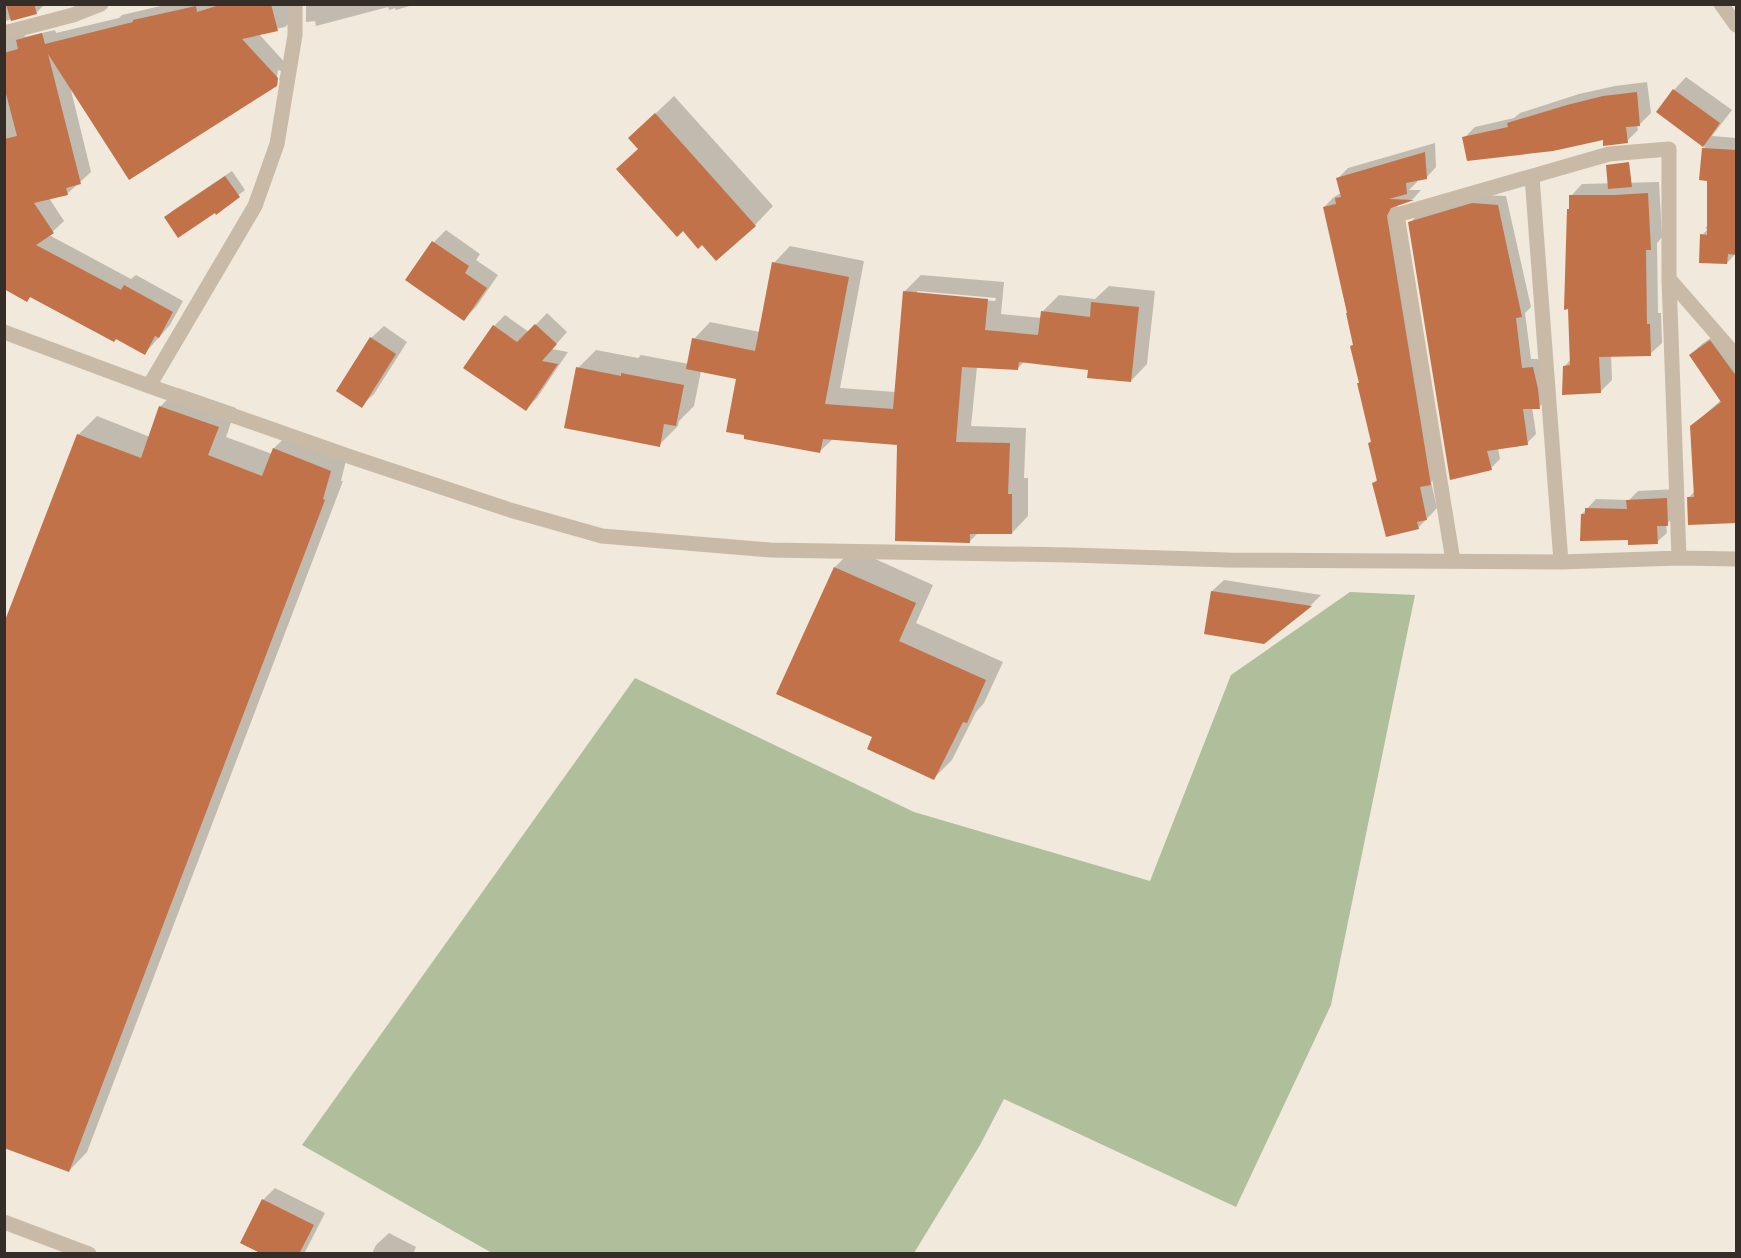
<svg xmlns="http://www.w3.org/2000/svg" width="1741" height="1258" font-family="Quicksand,sans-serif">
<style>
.green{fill:#afbf9b}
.shadow{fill:#0003;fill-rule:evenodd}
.building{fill:#c27248}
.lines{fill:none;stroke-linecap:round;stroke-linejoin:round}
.street{stroke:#c8baa7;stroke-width:15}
</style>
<rect width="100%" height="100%" fill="#f1e9db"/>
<path class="green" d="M1350 592 1415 595 1331 1005 1236 1207 1004 1099 980 1145 914 1253H492L302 1145 635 678 914 812 1150 881 1231 675Z"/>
<path class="shadow" d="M4 4H45L36 13 5 21V25L12 32 32 28 24 37 55 30 56 33 119 18 122 15 169 4H296V16L285 27 258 33 288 66 287 73 279 81 281 71 278 70 276 82H278L276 84 70 86 91 172 67 194 49 198 64 221 49 235 131 279 136 275 183 301 170 325 145 353 31 296 27 300 4 288Z
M306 4H416L396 10 395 8 389 10 388 7 316 26 315 21 306 22Z
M1686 77 1732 110 1712 136 1736 138V253L1727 263 1702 235 1708 229 1705 228 1708 225 1709 180 1703 149 1705 147 1658 112 1674 90Z
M1647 82 1651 113 1640 124 1637 125 1638 130 1627 141 1604 138H1464L1475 127 1514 118 1520 113 1579 94 1615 86Z
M674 96 773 206 755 225 639 148 630 138Z
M1435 143 1436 167 1426 178 1417 180V182L1409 190H1421L1413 199 1397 204 1440 473 1431 482 1437 508 1418 528 1374 483 1378 479 1369 443 1372 441 1354 344 1324 207 1334 197 1341 193 1338 178 1348 168Z
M232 171 245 190 216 212 166 217 172 211Z
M1659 182 1662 237 1657 243 1658 313H1661L1662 343 1650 354 1611 355 1612 380 1600 392 1565 366 1571 359 1568 210 1571 207V196L1582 184Z
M1483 195 1506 196 1531 307 1525 313 1531 359H1542L1548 398 1539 407H1532L1536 434 1527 443 1498 448 1500 459 1491 468 1410 223 1419 213Z
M446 230 480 254 476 260 498 275 476 307 464 319 434 242Z
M790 246 864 261 840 388 896 392 904 292 921 275 1004 282 1001 314 1042 318V312L1059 295 1095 299 1109 286 1155 291 1147 364 1131 381 1089 369 1025 361 1017 369 977 367 971 426 1026 428 1024 478H1028V516L1012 533H978L969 542 899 443 833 439 819 452 738 378 701 371 694 406 679 421 678 426 659 445 578 368 596 350 638 358 641 355 689 364 694 339 710 322 760 332 774 263ZM917 291 996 298 995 301 917 294Z
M547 313 567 332 552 349 568 352 537 398 526 409 494 326 505 315 529 332Z
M384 326 407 342 374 394 361 406 371 338Z
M1722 330 1736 351V522L1688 498 1695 491 1692 426 1721 400 1690 355 1702 344Z
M178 388 236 408 226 437 272 454 274 448 293 430 348 452 341 481H343L87 1152 69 1171 78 435 97 416 150 437 160 407Z
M1676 489 1677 515 1666 524 1667 533 1657 542 1630 539 1582 514 1596 499 1629 500 1638 491Z
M853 549 933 585 916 623 1003 662 984 703 976 712 952 760 934 778 874 736 778 693 835 567Z
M1224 580 1321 595 1311 605 1263 642 1212 591Z
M275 1188 325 1213 304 1254H265L263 1200Z
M389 1233 416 1247 413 1254H372L376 1245Z"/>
<path class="building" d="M6 4H34L37 14 11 21Z
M223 4H271L278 31 242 39 278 78 277 86 129 180 48 54 81 184 66 188 68 195 34 203 54 233 36 245 121 290 124 285 173 312 159 338 155 336 145 355 116 339 114 342 30 297 27 302 4 289V139L17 136 4 86V53L18 49 16 40 42 33 45 44 133 22V20L196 6 197 12Z
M1673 89 1720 123 1703 147 1656 112Z
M1637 92 1640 126 1626 127 1628 143 1603 146V140L1553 151 1467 161 1462 137 1508 127 1507 123 1567 105 1603 96Z
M655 113 756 226 716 261 702 245 698 249 683 231 677 237 616 169 638 149 628 138Z
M1702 148 1737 150V255L1728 254 1727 264 1699 263 1700 234 1707 235V181L1699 180Z
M1425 152 1427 179 1406 183 1407 194 1389 199 1414 200 1391 208 1387 216 1431 485 1420 487 1427 520 1417 522 1419 529 1386 537 1372 483 1377 481 1368 443 1371 442 1357 383H1359L1350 346 1353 345 1346 313H1347L1323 207 1336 204 1335 198 1341 197 1336 178Z
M1629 162 1632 187 1608 189 1606 165Z
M225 176 240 197 216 215 215 213 178 238 164 217Z
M1648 193 1651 250H1646L1647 324H1650L1651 356 1599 357 1601 393 1562 395 1563 366 1570 365 1568 309 1564 310 1567 209H1569V195H1615Z
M1472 203 1498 205 1522 317 1516 318 1522 368 1533 367 1538 389 1540 409H1523L1528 445 1487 451 1492 470 1450 480 1408 222Z
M432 241 469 266 465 273 487 288 464 321 405 280Z
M772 262 849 277 825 404 893 409 903 291 988 299 985 330 1038 335 1041 311 1090 317 1091 302 1139 307 1131 382 1087 378 1088 370 1019 362 1018 370 962 367 956 442 1010 443 1008 494H1012V534H970V543L895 541 897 445 823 439 820 453 744 439V435L726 432 736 379 686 369 692 338 755 351Z
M535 324 557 344 542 361 558 364 526 411 463 368 493 325 517 342Z
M370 337 396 354 362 408 336 391Z
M1710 340 1737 377V523L1688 525 1687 497H1694L1690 426 1721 402 1689 355Z
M576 367 621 376V373L684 385 676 426 664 424 660 447 564 428Z
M159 406 219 427 208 455 262 476 273 448 331 471 323 499 325 500 69 1172 4 1148V623L77 434 141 458Z
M1667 498 1668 526H1657L1658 544 1628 545V540L1580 541 1581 514H1585V508L1627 509 1626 500Z
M834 567 916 603 899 641 986 680 967 723 963 722 934 780 867 749 872 737 776 694Z
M1211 591 1312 606 1264 644 1204 634Z
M262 1199 314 1225 299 1254H262L240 1243Z"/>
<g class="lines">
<path class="street" d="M1721 4 1736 25
M4 33 73 15 101 4
M1532 177 1561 562
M1669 279 1736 356
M4 332 149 386 351 457 510 510 602 536 770 550 1070 555 1228 560 1561 562 1679 558 1736 559
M149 386 255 206 277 144 295 35V4
M1453 561 1397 215 1609 154 1669 149V279L1679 558
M4 1222 89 1254"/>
</g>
<rect width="1741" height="1258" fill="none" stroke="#352d27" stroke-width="12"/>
</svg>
